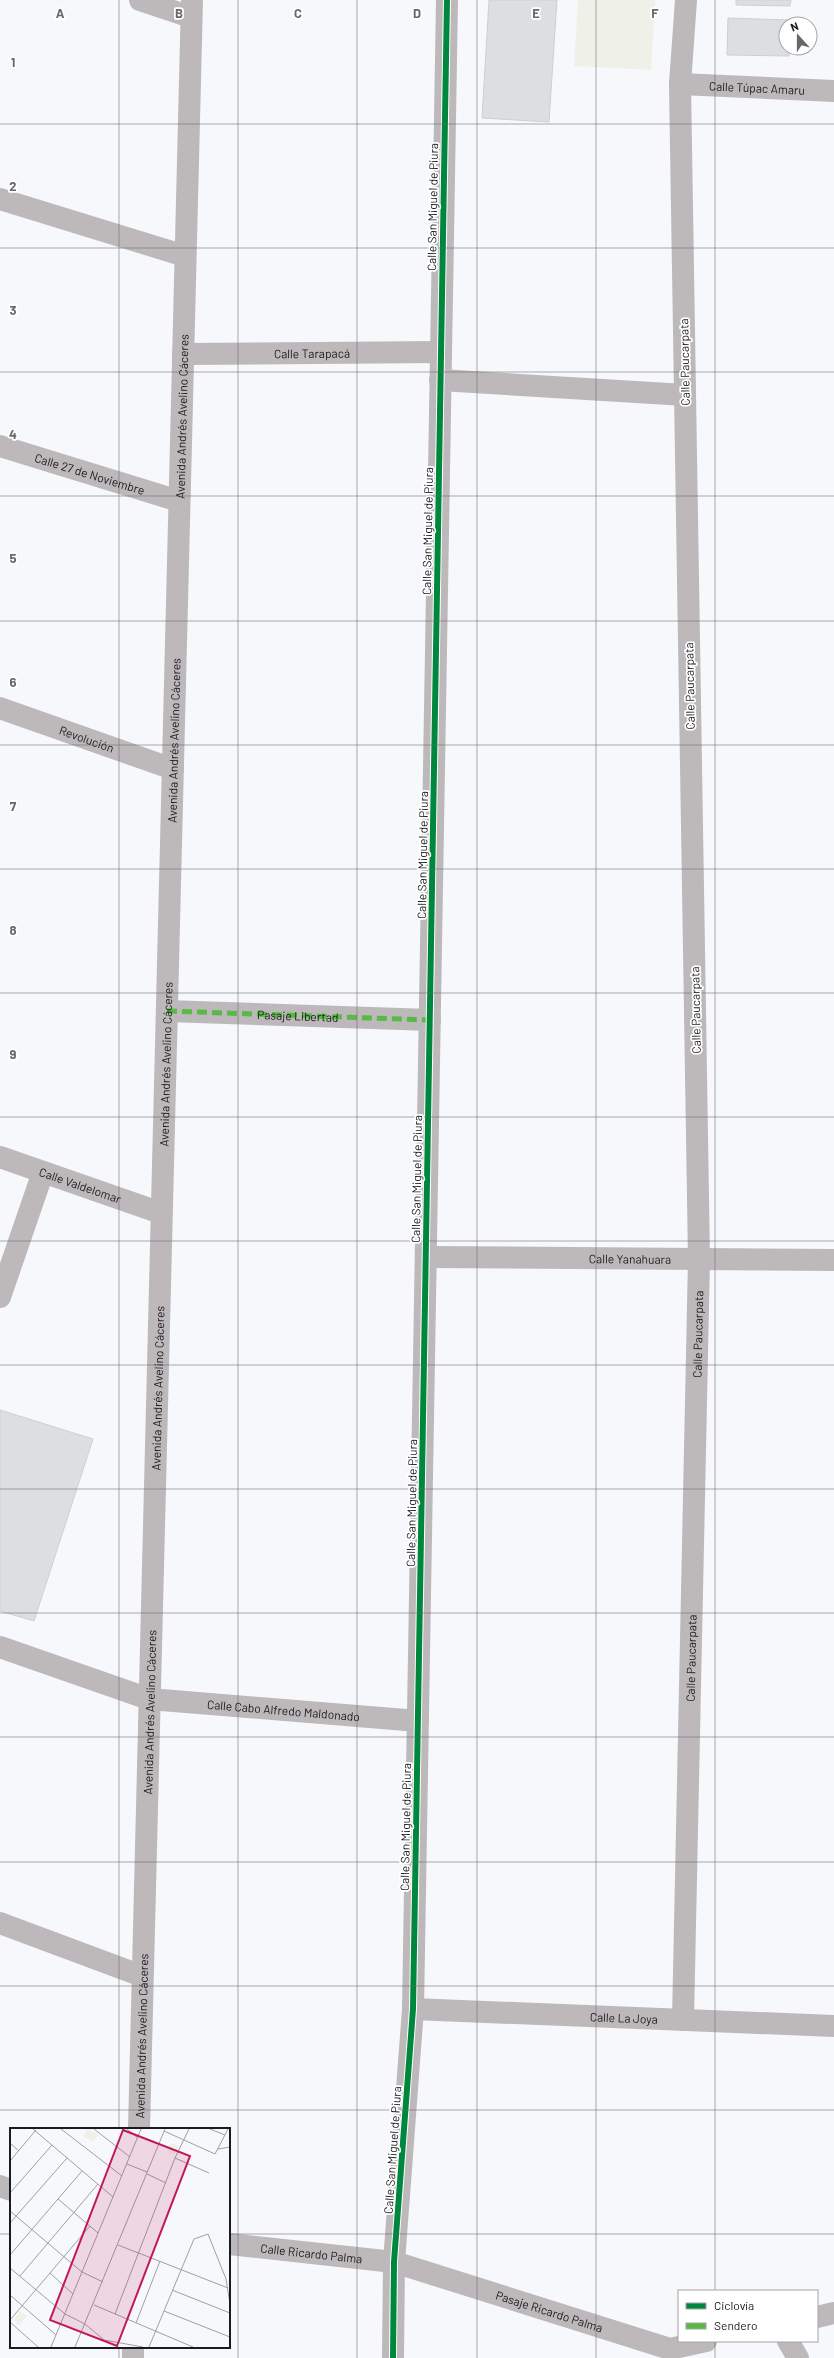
<svg xmlns="http://www.w3.org/2000/svg" width="834" height="2358" font-family="Barlow,sans-serif">
<style>
.green{fill:#eff1e8}
.building{fill:#dddee0;stroke:#cecfd2}
.lines{fill:none;stroke-linecap:round;stroke-linejoin:round}
.pedestrian{stroke:#bdb8ba;stroke-width:22}
.minor{stroke:#bdb8ba;stroke-width:22}
.tertiary{stroke:#bdb8ba;stroke-width:22}
.quiet{stroke:#58b947;stroke-width:5;stroke-dasharray:10 5;stroke-linecap:butt}
.cycleway-casing{stroke:#fff;stroke-width:8}
.cycleway{stroke:#00873e;stroke-width:6}
.grid{fill:none;stroke:#67686b;stroke-width:1;stroke-opacity:0.55}
.labels{text-anchor:middle;dominant-baseline:central;stroke-width:3.5;stroke-linejoin:round;paint-order:stroke}
.street-label{font-size:12px;fill:#1a1b1d;stroke:#fff}
.inset-road{fill:none;stroke:#9ea0a2;stroke-width:1}
.view{fill:#c2185b;fill-opacity:0.15;stroke:#c2185b;stroke-width:2}
.inset-edge{fill:none;stroke:#1a1b1d;stroke-width:2}
.grid-label{font-size:13px;text-anchor:middle;font-weight:bold;fill:#67686b;stroke:#fff;stroke-width:3.5;stroke-linejoin:round;paint-order:stroke}
</style>
<rect width="100%" height="100%" fill="#f6f8fb"/>
<path class="green" d="M578 0H655L651 70 574 66Z"/>
<path class="building" d="M489 0H557L549 122 482 118Z
M736 0H791L790 6 736 5Z
M728 18 790 20V24H786V48H789V56L727 55Z
M0 1410 93 1439 34 1621 0 1611Z"/>
<g class="lines">
<path class="pedestrian" id="s1" d="M167 1011 430 1020"/>
<g class="minor">
<path d="M140 0 191 17"/>
<path id="s2" d="M680 84 834 91"/>
<path d="M0 199 185 256"/>
<path id="s3" d="M183 354 441 352"/>
<path d="M440 380 685 395"/>
<path id="s4" d="M0 446 179 501"/>
<path id="s5" d="M0 708 173 769"/>
<path id="s6" d="M0 1157 161 1213"/>
<path id="s7" d="M426 1257 834 1260"/>
<path d="M0 1297 43 1172"/>
<path id="s8" d="M149 1699 418 1721"/>
<path d="M0 1923 142 1976"/>
<path id="s9" d="M413 2009 834 2026"/>
<path id="s10" d="M683 2020 699 1259 680 84 686 0"/>
<path d="M0 2186 11 2190"/>
<path id="s11" d="M229 2244 394 2262 670 2349 706 2341"/>
<path d="M817 2317 834 2313"/>
<path d="M788 2341 798 2358"/>
<path d="M393 2358 394 2262 413 2009 447 0"/>
</g>
<g class="tertiary">
<path d="M0 1647 149 1699"/>
<path id="s12" d="M139 2129 192 0"/>
<path d="M133 2358V2347"/>
</g>
<path class="quiet" d="M167 1011 430 1020"/>
<defs>
<path id="cycleway" d="M393 2358 394 2262 413 2009 447 0"/>
</defs>
<use href="#cycleway" class="cycleway-casing"/>
<use href="#cycleway" class="cycleway"/>
</g>
<path class="grid" d="M119 0V2129M238 0V2358M357 0V2358M477 0V2358M596 0V2358M715 0V2291M0 124H834M0 248H834M0 372H834M0 496H834M0 621H834M0 745H834M0 869H834M0 993H834M0 1117H834M0 1241H834M0 1365H834M0 1489H834M0 1613H834M0 1737H834M0 1862H834M0 1986H834M0 2110H834M0 2234H11M229 2234H834M715 2341V2358M119 2347V2358"/>
<g class="labels">
<g class="street-label">
<text stroke="none"><textPath href="#s2" startOffset="77">Calle Túpac Amaru</textPath></text>
<text transform="translate(432 207) rotate(-89)">Calle San Miguel de Piura</text>
<text stroke="none"><textPath href="#s3" startOffset="129">Calle Tarapacá</textPath></text>
<text transform="translate(684 362) rotate(-91)">Calle Paucarpata</text>
<text stroke="none"><textPath href="#s12" startOffset="1713">Avenida Andrés Avelino Cáceres</textPath></text>
<text stroke="none"><textPath href="#s4" startOffset="94">Calle 27 de Noviembre</textPath></text>
<text transform="translate(427 531) rotate(-89)">Calle San Miguel de Piura</text>
<text transform="translate(689 686) rotate(-91)">Calle Paucarpata</text>
<text stroke="none"><textPath href="#s5" startOffset="92">Revolución</textPath></text>
<text stroke="none"><textPath href="#s12" startOffset="1389">Avenida Andrés Avelino Cáceres</textPath></text>
<text transform="translate(422 855) rotate(-89)">Calle San Miguel de Piura</text>
<text transform="translate(695 1010) rotate(-91)">Calle Paucarpata</text>
<text stroke="none"><textPath href="#s1" startOffset="131">Pasaje Libertad</textPath></text>
<text stroke="none"><textPath href="#s12" startOffset="1065">Avenida Andrés Avelino Cáceres</textPath></text>
<text transform="translate(416 1179) rotate(-89)">Calle San Miguel de Piura</text>
<text stroke="none"><textPath href="#s6" startOffset="85">Calle Valdelomar</textPath></text>
<text stroke="none"><textPath href="#s7" startOffset="204">Calle Yanahuara</textPath></text>
<text stroke="none"><textPath href="#s10" startOffset="686">Calle Paucarpata</textPath></text>
<text stroke="none"><textPath href="#s12" startOffset="741">Avenida Andrés Avelino Cáceres</textPath></text>
<text transform="translate(411 1503) rotate(-89)">Calle San Miguel de Piura</text>
<text stroke="none"><textPath href="#s10" startOffset="362">Calle Paucarpata</textPath></text>
<text stroke="none"><textPath href="#s8" startOffset="135">Calle Cabo Alfredo Maldonado</textPath></text>
<text stroke="none"><textPath href="#s12" startOffset="417">Avenida Andrés Avelino Cáceres</textPath></text>
<text transform="translate(405 1827) rotate(-89)">Calle San Miguel de Piura</text>
<text stroke="none"><textPath href="#s9" startOffset="211">Calle La Joya</textPath></text>
<text stroke="none"><textPath href="#s12" startOffset="93">Avenida Andrés Avelino Cáceres</textPath></text>
<text transform="translate(392 2150) rotate(-86)">Calle San Miguel de Piura</text>
<text stroke="none"><textPath href="#s11" startOffset="83">Calle Ricardo Palma</textPath></text>
<text stroke="none"><textPath href="#s11" startOffset="329">Pasaje Ricardo Palma</textPath></text>
</g>
</g>
<g transform="translate(10 2128)">
<rect width="220" height="220" fill="#f6f8fb"/>
<path d="M78 1 88 6 83 14 73 8ZM158 21a5 5 0 1 1 10 0a5 5 0 1 1-10 0ZM10 183 17 188 9 197 3 192Z" fill="#eff1e8"/>
<path class="inset-road" d="M23 1 103 69M51 1 112 48M84 1 120 29M117 1 128 10M200 1 215 7M154 3 205 26 218 1M0 15 9 23M208 21 220 19M165 30 199 45M0 33 26 2M117 36 137 44M137 46 156 55M0 65 42 17M48 71 88 105M0 83 72 144 93 154M0 95 57 30M108 117 218 160M0 127 72 43M0 140 55 186 75 196 94 212 133 219M40 145 63 166M10 148 88 56M162 162 220 185M0 167 46 207M84 177 183 219M154 183 220 209M105 186 165 30 179 1M0 192 80 98M0 194 28 219M126 195 150 133M41 219 131 1M65 219 155 1M139 219 184 111 198 106 216 151 220 176"/>
<path class="view" d="M113 2 180 28 107 218 40 192Z"/>
<rect width="220" height="220" class="inset-edge"/>
</g>
<g class="grid-label">
<text x="60" y="18">A</text>
<text x="179" y="18">B</text>
<text x="298" y="18">C</text>
<text x="417" y="18">D</text>
<text x="536" y="18">E</text>
<text x="655" y="18">F</text>
<text x="13" y="67">1</text>
<text x="13" y="191">2</text>
<text x="13" y="315">3</text>
<text x="13" y="439">4</text>
<text x="13" y="563">5</text>
<text x="13" y="687">6</text>
<text x="13" y="811">7</text>
<text x="13" y="935">8</text>
<text x="13" y="1059">9</text>
</g>
<rect x="678" y="2290" width="140" height="52" fill="#ffffff" stroke="#a3a4a5"/>
<rect x="686" y="2303" width="20" height="6" fill="#00873e" stroke="#a3a4a5"/>
<text x="714" y="2310" font-size="12" fill="#1a1b1d">Ciclovía</text>
<rect x="686" y="2323" width="20" height="6" fill="#58b947" stroke="#a3a4a5"/>
<text x="714" y="2330" font-size="12" fill="#1a1b1d">Sendero</text>
<g transform="translate(798 36) rotate(339)"><circle r="19" fill="#ffffff" stroke="#a3a4a5"/>
<path d="M0-3L7 15L0 10L-7 15Z" fill="#67686b"/>
<text y="-6" font-size="11" font-weight="bold" text-anchor="middle" fill="#1a1b1d">N</text>
</g>
</svg>
